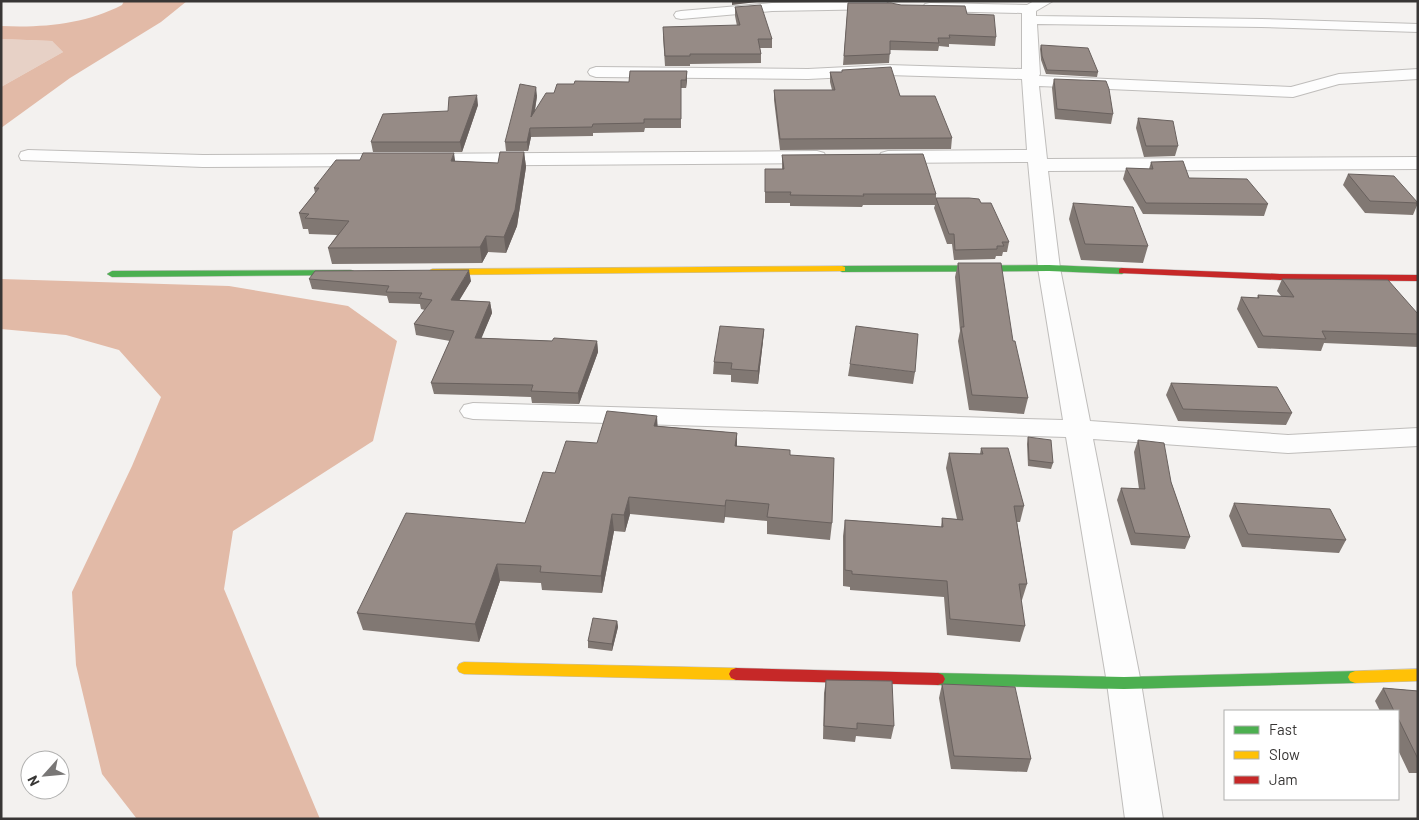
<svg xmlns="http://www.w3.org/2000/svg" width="1419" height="820" font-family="Barlow,sans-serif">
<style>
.green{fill:#e7d1c6}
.water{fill:#e2baa7}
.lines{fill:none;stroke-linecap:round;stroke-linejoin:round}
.street-casing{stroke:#bfbdbb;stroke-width:2}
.fast-casing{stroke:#bfbdbb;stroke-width:1}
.slow-casing{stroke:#bfbdbb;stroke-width:1}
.jam-casing{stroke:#bfbdbb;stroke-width:1}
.street{fill:#fdfdfd;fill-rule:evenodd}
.fast{fill:#4caf50;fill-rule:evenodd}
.slow{fill:#ffc107;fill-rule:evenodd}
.jam{fill:#c62828;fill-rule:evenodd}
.wall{fill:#817873}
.shaded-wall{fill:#69615e}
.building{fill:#968b86;stroke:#69615e}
</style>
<rect width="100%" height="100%" fill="#f3f1ef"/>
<path class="green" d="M1 39 52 41 63 52 1 87Z"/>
<path class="water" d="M124 1H187L161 22 70 78 1 128V87L63 52 52 41 1 39V26C43 28 85 24 122 5Z
M1 279 229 286 348 306 397 341 373 441 233 531 224 589 320 819H137L102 774 76 665 72 592 132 466 161 397 119 350 66 335 1 329Z"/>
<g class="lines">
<defs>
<path id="street" d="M885 1 890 5 883 9 772 11 681 19 676 18 674 15 676 12 681 11 772 3Z
M1034 1H1053L1036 11V16L1261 19 1418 24V32L1261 27 1037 24 1040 74 1039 76 1291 87 1339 74 1418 69V79L1339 84 1293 97 1039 86 1047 159 1418 157V169L1048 171 1060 268 1090 421 1288 435 1418 428V446L1288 453 1093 439 1141 683 1163 819H1125L1107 683 1066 437 473 419 464 417 460 411 464 405 473 403 1063 420 1038 268 1028 162 888 163 881 161 879 157 881 153 888 151 1027 150 1022 79 888 75 808 79 596 77 590 75 588 72 590 69 596 67 808 69 888 65 1022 69V13L930 11 925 10 923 7 925 4 930 3 1027 5Z
M28 150 203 155 372 154 379 156 381 160 379 164 372 166 203 167 21 160 19 156 21 152Z
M817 151 824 153 826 157 824 161 817 163 418 166 411 164 409 160 411 156 418 154Z"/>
<path id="fast" d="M1049 265 1122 268 1127 271 1122 274 1049 271 842 272 837 269 842 266Z
M351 270 354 271V275L112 277 107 274 112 271Z
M1355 671 1360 673 1362 677 1360 681 1355 683 1124 689 938 685 933 683 931 679 933 675 938 673 1124 677Z"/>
<path id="slow" d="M842 266 845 267V271L432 275 427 272 432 269Z
M464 662 736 668 741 670 743 674 741 678 736 680 464 674 459 672 457 668 459 664Z
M1418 669V681L1355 683 1350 681 1348 677 1350 673 1355 671Z"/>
<path id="jam" d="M1122 268 1280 274 1418 275V281L1280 280 1119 273V269Z
M736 668 938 673 943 675 945 679 943 683 938 685 736 680 731 678 729 674 731 670Z"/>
</defs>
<use href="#street" class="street-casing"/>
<use href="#fast" class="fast-casing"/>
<use href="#slow" class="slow-casing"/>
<use href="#jam" class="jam-casing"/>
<use href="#street" class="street"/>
<use href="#fast" class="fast"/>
<use href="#slow" class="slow"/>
<use href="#jam" class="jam"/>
</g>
<path class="wall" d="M848 3 901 5 967 14 996 37 995 46 949 44V47L939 46 938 51 890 50 889 63 843 65Z
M735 7 772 39V48H760L761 54V63L690 64V66H665L663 36 737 26 735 16Z
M1041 45 1098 72 1097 77 1046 74 1041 60 1040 49Z
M687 71V80L686 88H681V128H645L644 132 593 133V136L531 137 528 151H506L505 142 537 96 535 111 554 93 574 84 629 82Z
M830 72 900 96 952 138 951 149 780 150 774 100V90H832L830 82Z
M1054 79 1113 114 1111 124 1055 119 1052 88Z
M478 105 462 152H373L371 142 448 111Z
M1138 118 1178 146 1175 156 1144 157 1136 128Z
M524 152 526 167 517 226 506 253 488 252 482 263 332 264 328 248 337 235 309 234 308 229H303L299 213 315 193 314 188 360 160 455 161 498 163Z
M782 155 936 194V198L981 203 1009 242 1007 252H1003L1002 256H996L995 259 954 260 952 244H947L934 208 935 205H863L862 207 790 206V203H765V169H782Z
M1151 162 1189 178 1268 204 1264 216 1143 214 1123 179 1126 168 1149 169Z
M1348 174 1418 203 1413 215 1365 213 1343 185Z
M1073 203 1148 246 1143 263 1081 260 1069 219Z
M958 263 1013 341 1028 398 1024 414 969 410 958 341 960 331 955 277Z
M309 279 471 281 459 300 490 302 492 313 481 338 552 341H597L598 352 579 404 532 403 531 397 434 394 431 383 450 341 416 335 414 324 425 310 421 309 420 304 389 303 387 296 312 289Z
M1282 279 1418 314V347L1324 343 1321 351 1258 348 1237 309 1241 297 1257 298 1258 295 1281 296 1277 291Z
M764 329 763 341 758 384 731 382V375L713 374 714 362Z
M850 364 915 372 913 384 848 376Z
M1171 383 1292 413 1286 425 1178 421 1166 395Z
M657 416V426L737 433V446L790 455 832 523 830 540 767 534V521L725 517 724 523 630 514 625 532 614 531 602 593 542 590 541 583 500 581 479 642 363 630 357 613 525 523 555 473 597 443Z
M1028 437 1053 463 1051 469 1028 466 1027 444Z
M1138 440 1171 482 1190 537 1185 549 1131 545 1117 500 1121 488 1139 489 1134 452Z
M981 448 1024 506 1020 522H1017L1027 584 1022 600H1021L1025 626 1020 642 947 635 944 597 850 590V587L843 586V536L845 520 941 527 942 518 957 519 946 468 949 453 980 454Z
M1234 503 1346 540 1339 553 1242 547 1229 516Z
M617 621 618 627 612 651 588 648V641Z
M826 680 894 726 891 739 856 736 855 742 823 739 824 693Z
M942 684 1031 759 1027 772 951 769 939 698Z
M1383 688 1418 691V773H1409L1398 750V711H1380L1375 701Z"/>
<path class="shaded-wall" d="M732 1H757V2L732 5Z
M687 71V80L686 88V80Z
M536 87 537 96 532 126 531 117Z
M477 95 478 105 462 152 460 142Z
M530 128 531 137 528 151 527 142Z
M524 152 526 167 517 226 506 253 504 237Z
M454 153 456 167 451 161Z
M486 236 488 252 482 263 480 247Z
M469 270 471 281 453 311 451 300Z
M490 302 492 313 477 349 475 338Z
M764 329 763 341 758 384V371Z
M597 341 598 352 579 404 578 393Z
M657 416 658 432 654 426Z
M737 433V450L735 446Z
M629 497 630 514 625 532 624 515Z
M726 500 725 517 724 523 725 506Z
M612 514 614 531 602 593 601 576Z
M497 564 500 581 479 642 475 624Z
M617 621 618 627 612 651V644Z"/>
<path class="building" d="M848 3H891L901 5 965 6 967 14 994 15 996 37 949 35 950 38H938L939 43 890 41V54L844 56Z
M761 5 772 39H758L761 54H690V56H665L663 27 740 25 735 7Z
M1041 45 1088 48 1098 72 1047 70 1042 56Z
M891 67 900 96H935L952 138 780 139 774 90H835L830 72H842V70Z
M630 71H687L686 80H681V119H644V123L593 124 592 127 530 128 527 142H505L520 84 536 87 531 117 546 93H554L557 84H574L575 81 629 82Z
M1054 79 1106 81 1109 89 1113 114 1057 109Z
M477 95 460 142H371L383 114 448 111 449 97Z
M1138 118 1173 121 1178 146H1146Z
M500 152H524L515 210 504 237 486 236 480 247 328 248 349 221 305 218 309 214 299 213 319 188H314L336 160H360L363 153H454L451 161 498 163Z
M923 154 936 194H863L864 196 790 195 791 192H765V169H784L782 155Z
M1183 161 1189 178 1247 179 1268 204 1146 203 1126 168 1153 169 1151 162Z
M1348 174 1394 176 1418 203 1370 201Z
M936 198H969L979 199 981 203H991L1009 242H1002L1004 246H997V249L955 250 954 234H949Z
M1073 203 1133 207 1148 246 1085 244Z
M958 263H1001L1013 341H1015L1028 398 972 395 961 327H964Z
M469 270 451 300 490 302 475 338 552 341 554 338 597 341 578 393 531 391 533 385 431 383 454 331 414 324 432 300 419 298 422 293 386 292 389 286 309 279 315 271Z
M1282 279 1388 280 1418 314V334L1322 331 1326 339 1263 336 1241 297 1259 298 1258 295 1294 297Z
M720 326 764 329 758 371 731 369 732 363 714 362Z
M856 326 918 334 915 372 850 364Z
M1171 383 1277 387 1292 413 1183 409Z
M607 411 657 416 654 426 737 433 735 446 790 450V455L834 458 832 523 767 517 769 504 726 500 725 506 629 497 624 515 612 514 601 576 540 572 541 566 497 564 475 624 357 613 406 513 525 523 543 472 555 473 566 441 597 443Z
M1028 437 1051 440 1053 463 1029 460Z
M1138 440 1164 443 1171 482 1190 537 1135 533 1121 488 1145 489Z
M981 448H1008L1024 506H1014L1027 584H1019L1025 626 950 619 947 581 852 574V571L845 570V520L943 527 942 518 963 520 949 453 983 454Z
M1234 503 1330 509 1346 540 1248 534Z
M593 618 617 621 612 644 588 641Z
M826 680 892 681 894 726 857 723V729L824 726Z
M942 684 1015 687 1031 759 954 756Z
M1383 688 1418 691V759L1398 718V711H1394Z"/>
<rect width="1419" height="820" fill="none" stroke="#383635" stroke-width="5"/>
<rect x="1224" y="710" width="175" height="90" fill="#ffffff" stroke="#afafae"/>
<rect x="1234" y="726" width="25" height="8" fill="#4caf50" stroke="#afafae"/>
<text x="1269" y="735" font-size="15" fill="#383635">Fast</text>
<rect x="1234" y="751" width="25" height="8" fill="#ffc107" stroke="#afafae"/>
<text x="1269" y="760" font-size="15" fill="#383635">Slow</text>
<rect x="1234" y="776" width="25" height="8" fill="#c62828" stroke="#afafae"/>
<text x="1269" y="785" font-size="15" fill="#383635">Jam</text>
<g transform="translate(45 775) rotate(243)"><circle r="24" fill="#ffffff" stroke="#afafae"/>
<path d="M0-4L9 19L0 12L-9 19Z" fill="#797776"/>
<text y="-8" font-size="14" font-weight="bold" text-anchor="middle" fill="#383635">N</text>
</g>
</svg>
